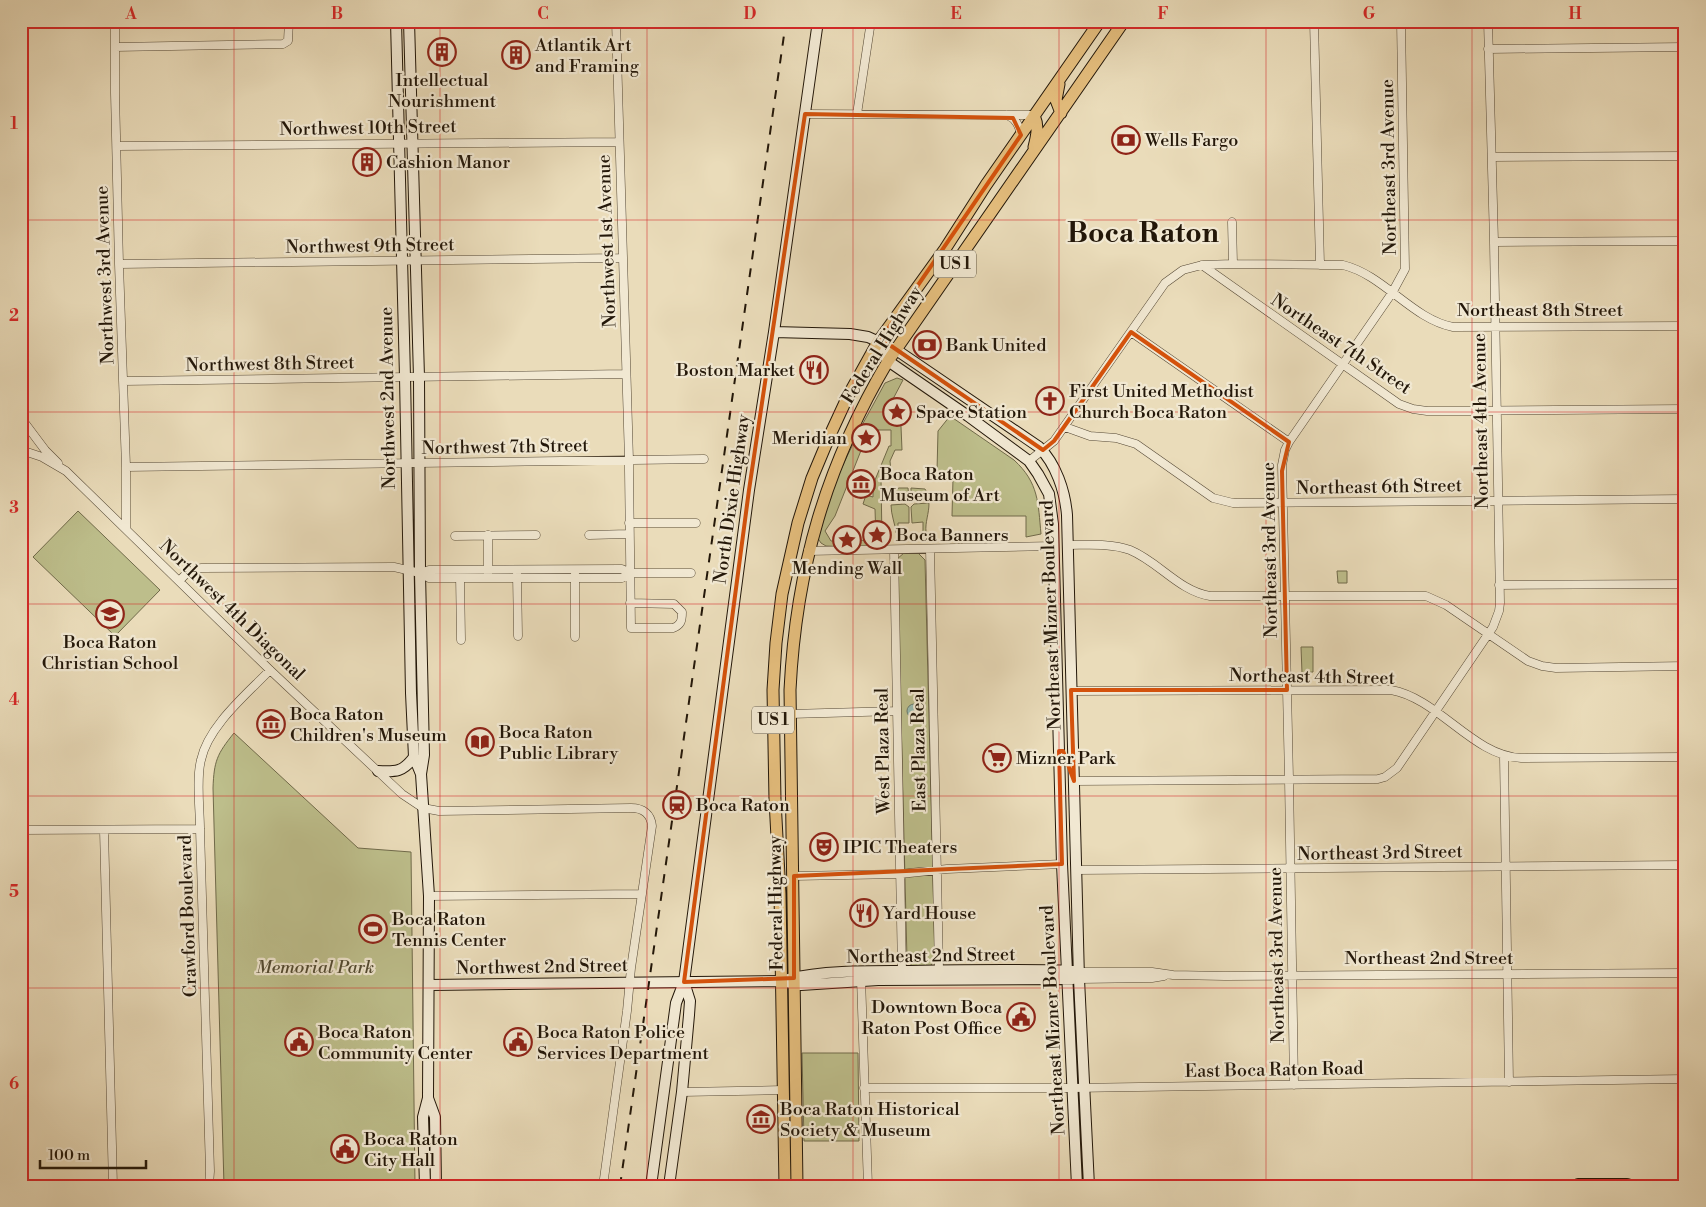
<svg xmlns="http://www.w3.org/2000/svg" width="1706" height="1207" font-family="'Libre Bodoni',serif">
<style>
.green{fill:#bdbe8b;stroke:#706a4a;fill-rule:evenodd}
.water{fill:#98bbb1;stroke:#69796e}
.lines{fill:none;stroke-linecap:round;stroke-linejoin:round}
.street-casing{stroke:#554835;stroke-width:9}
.secondary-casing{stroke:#231709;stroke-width:12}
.primary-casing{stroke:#231709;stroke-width:13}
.street{stroke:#f1e8d2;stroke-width:8}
.secondary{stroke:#f1e8d2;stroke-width:10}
.primary{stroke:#e5be7d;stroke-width:11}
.rail{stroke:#231709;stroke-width:2;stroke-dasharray:9 9;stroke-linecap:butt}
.marked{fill:none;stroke:#d4520c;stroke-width:4;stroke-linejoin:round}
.grid{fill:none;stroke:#d62828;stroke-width:1;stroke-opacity:0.55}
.labels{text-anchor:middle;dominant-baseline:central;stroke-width:4.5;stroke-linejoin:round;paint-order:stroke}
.shield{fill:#f1e8d2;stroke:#615645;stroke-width:1}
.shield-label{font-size:16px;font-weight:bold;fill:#231709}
.poi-label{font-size:18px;fill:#231709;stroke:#f1e8d2;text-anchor:start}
.street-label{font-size:18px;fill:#231709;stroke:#f1e8d2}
.park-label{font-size:18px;font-style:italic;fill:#514930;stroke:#f1e8d2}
.town-label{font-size:28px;font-weight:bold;fill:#231709;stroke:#f1e8d2}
.neatline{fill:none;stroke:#d62828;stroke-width:2}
.grid-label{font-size:16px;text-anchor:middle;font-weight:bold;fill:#d62828}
</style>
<rect width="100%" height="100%" fill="#eadcba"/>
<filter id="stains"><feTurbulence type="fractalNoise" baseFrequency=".004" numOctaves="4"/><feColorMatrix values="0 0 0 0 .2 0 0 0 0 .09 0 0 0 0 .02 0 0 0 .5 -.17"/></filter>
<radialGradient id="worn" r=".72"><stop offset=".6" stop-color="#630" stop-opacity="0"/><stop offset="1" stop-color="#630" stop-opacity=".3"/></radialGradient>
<path class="green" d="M897 378 903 380 893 399 900 403 902 450H895L890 461 891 472 881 479 882 540H876V548L826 546 821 543 817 537 834 484 861 427 885 383ZM871 430H891V446H889L875 480V489H873V497L866 495 863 504 875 509 876 540 831 541 825 531 835 516 862 448 871 452 873 447 871 446Z
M950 416 1014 460C1039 483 1038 503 1041 534L1026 537V516H952L953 479 937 471 938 431Z
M899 488H908L909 498 905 501 890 502C890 494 892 491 899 488Z
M911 488 925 489 929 496 930 501 913 500 911 498Z
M929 503C929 514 925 522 926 532H923V522L912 523 911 507 914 504Z
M905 504 909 507V523H898V533H896C895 523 891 515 891 505Z
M78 511 160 590 115 636 33 557Z
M904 553H918L925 560 935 959 929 968 913 967 907 959 897 559Z
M1337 571H1347V583H1338Z
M1301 647H1313V672L1302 673Z
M234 733 358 848 411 852 415 1185 224 1186 213 788C214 761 217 754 234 733Z
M802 1053H858L859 1141H804Z"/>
<path class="water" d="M907 711a7 7 0 1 1 14 0a7 7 0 1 1-14 0Z"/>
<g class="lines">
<defs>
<path id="street" d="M115 21V93L119 264 126 467V528
M616 21 629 460V470L631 628H673C681 625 682 621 682 612L674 604 630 603
M1314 21 1320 265
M115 47 283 44 288 41 289 21
M1488 49 1685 47
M805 114 1034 115
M857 114 871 21
M1007 115C1016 119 1019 125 1021 135
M117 146 619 142
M1492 157 1685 156
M1232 222 1233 264
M1494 242 1685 241
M119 264 622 258
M1202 265 1399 404 1413 409 1427 411 1685 409
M1131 332 1289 442
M123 381 626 374
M21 418 45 450 58 463
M1065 427 1090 436 1116 438 1136 444 1213 498 1233 503 1685 499
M21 450 42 457 66 471 270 670 402 794 423 808 439 811 631 808C643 808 651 814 652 826L631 968 627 1011 603 1186
M1029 461 1054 441 1165 283 1183 270 1202 265 1233 264 1343 265C1384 275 1412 319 1453 327L1685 326
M126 467 704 459
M629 523H696
M488 535V574
M589 535 629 534
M455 536 536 535
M1068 545C1088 545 1111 543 1130 550 1159 562 1179 591 1210 596H1426L1446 605 1528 661 1542 666 1556 668 1685 666
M930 549 939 970 937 974
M894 550 902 971 904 975
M808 551 1054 546
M420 573 429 570 622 569 630 573
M517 574 518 636
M575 574V637
M460 575 461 640
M180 580 188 572 201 568 394 567 420 573 429 578H622L630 573H691
M1499 585 1685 584
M1071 691 1391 690C1438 698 1473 756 1521 758L1685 757
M790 714 897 711
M1504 756 1509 1082
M1074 781 1378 779 1385 777 1397 768 1493 627 1499 611 1500 603 1494 242 1488 21
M21 830 200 829
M104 830 113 1186
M1076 870 1685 865
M794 876 900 874 947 869 1062 864
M429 896 642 894
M1079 972H1152L1173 975 1225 976 1685 973
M861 978 868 1186
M1079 979 1152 978 1164 976
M1294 1085 1289 779 1282 465 1285 450 1289 442 1392 293 1405 269 1401 21
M864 1088H1072L1685 1079
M682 1092 783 1090
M209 1186 210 1171 200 829C200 809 196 779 201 760 208 726 247 694 270 670"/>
<path id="secondary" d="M396 21 405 377 411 693 414 757 421 774
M409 21 419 377 420 573 424 755 421 774 429 896 428 1098 423 1117 425 1186
M774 332 850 334 868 337 895 349 1039 447C1056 464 1065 491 1067 515L1079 979 1089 1186
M878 342 888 361 968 416 1029 461 1038 474 1049 494 1053 524 1062 864 1077 1186
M378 771C396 772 403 772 414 757
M788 979C823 970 872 971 909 971 964 970 1018 969 1073 971
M430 985 781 981 801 985 878 980 1073 979
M428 1098 435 1117 436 1186
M651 1186 676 1003 684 982 749 490 774 332 818 21
M669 1186 682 1092 689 1015 690 1001 684 982
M1576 1186 1578 1184H1627L1633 1186"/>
<path id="primary" d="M1059 84 1056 100 1061 113
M1034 147C1037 135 1039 127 1034 115
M785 1186 780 894 775 800 773 690 776 643 782 594 798 523 812 478 830 435 848 396 878 342 945 249 986 185 1100 21
M797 1186 790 690C796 568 826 466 888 361L1124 21"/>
</defs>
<use href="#street" class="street-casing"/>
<use href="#secondary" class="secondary-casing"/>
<use href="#primary" class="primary-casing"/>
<use href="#street" class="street"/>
<use href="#secondary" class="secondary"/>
<use href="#primary" class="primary"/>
<path class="rail" d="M620 1186 786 21"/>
</g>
<path class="marked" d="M805 114 1013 118 1021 135 881 339 1043 450 1054 441 1131 332 1289 442 1282 471 1287 690H1071L1074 781 1063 751H1059L1062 864 794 876V978L684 982 749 490Z"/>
<path class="grid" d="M234 21V1186M440 21V1186M647 21V1186M853 21V1186M1059 21V1186M1266 21V1186M1472 21V1186M21 220H1685M21 412H1685M21 604H1685M21 796H1685M21 988H1685"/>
<defs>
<symbol id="building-ring" viewBox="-11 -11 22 22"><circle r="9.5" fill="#f1e8d2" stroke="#8f2418" stroke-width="1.5"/><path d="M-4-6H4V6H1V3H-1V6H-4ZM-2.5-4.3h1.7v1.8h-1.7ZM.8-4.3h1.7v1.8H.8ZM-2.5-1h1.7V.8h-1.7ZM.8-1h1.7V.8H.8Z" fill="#8f2418"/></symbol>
<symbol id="bank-ring" viewBox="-11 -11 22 22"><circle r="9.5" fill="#f1e8d2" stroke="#8f2418" stroke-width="1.5"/><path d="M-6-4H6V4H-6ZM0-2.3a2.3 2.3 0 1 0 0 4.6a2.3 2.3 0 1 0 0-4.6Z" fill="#8f2418"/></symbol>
<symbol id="restaurant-ring" viewBox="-11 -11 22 22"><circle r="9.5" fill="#f1e8d2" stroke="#8f2418" stroke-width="1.5"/><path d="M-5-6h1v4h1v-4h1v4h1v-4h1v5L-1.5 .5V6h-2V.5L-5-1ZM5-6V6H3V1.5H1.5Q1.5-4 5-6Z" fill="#8f2418"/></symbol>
<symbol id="church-ring" viewBox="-11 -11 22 22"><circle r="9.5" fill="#f1e8d2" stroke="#8f2418" stroke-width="1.5"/><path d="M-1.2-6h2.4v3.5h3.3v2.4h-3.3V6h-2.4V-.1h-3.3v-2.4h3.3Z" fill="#8f2418"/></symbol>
<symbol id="sight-ring" viewBox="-11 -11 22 22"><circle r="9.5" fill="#f1e8d2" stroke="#8f2418" stroke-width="1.5"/><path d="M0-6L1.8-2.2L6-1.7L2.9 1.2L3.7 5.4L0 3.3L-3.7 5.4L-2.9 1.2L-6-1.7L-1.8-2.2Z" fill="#8f2418"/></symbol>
<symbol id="museum-ring" viewBox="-11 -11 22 22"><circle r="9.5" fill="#f1e8d2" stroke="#8f2418" stroke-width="1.5"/><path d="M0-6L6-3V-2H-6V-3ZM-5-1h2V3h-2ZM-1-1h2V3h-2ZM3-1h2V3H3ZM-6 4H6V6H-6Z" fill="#8f2418"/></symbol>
<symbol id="school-ring" viewBox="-11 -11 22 22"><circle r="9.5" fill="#f1e8d2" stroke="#8f2418" stroke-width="1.5"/><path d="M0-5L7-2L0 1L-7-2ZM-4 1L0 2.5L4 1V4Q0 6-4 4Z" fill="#8f2418"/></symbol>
<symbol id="library-ring" viewBox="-11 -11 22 22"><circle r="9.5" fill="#f1e8d2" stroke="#8f2418" stroke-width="1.5"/><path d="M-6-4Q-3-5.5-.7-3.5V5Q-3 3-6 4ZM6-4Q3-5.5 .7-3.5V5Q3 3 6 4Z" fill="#8f2418"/></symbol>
<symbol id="supermarket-ring" viewBox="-11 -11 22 22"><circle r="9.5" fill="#f1e8d2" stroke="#8f2418" stroke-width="1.5"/><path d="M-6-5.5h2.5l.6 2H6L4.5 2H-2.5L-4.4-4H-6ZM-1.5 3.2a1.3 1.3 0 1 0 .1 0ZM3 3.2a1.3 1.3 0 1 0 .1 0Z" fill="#8f2418"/></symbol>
<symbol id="station-ring" viewBox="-11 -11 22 22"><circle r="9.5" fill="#f1e8d2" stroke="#8f2418" stroke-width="1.5"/><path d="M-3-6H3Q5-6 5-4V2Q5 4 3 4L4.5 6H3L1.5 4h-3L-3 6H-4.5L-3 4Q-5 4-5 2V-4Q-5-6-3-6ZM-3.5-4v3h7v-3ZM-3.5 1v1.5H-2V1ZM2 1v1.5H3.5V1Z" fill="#8f2418"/></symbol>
<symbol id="theatre-ring" viewBox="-11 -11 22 22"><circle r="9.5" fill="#f1e8d2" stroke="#8f2418" stroke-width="1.5"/><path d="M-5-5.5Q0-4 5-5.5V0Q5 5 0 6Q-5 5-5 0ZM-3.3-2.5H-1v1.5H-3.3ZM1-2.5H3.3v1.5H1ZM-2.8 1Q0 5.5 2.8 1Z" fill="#8f2418"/></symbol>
<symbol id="stadium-ring" viewBox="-11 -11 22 22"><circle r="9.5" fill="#f1e8d2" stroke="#8f2418" stroke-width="1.5"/><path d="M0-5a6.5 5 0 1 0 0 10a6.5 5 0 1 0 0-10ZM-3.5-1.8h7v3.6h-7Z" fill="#8f2418"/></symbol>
<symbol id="civic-ring" viewBox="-11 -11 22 22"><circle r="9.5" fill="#f1e8d2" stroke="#8f2418" stroke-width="1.5"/><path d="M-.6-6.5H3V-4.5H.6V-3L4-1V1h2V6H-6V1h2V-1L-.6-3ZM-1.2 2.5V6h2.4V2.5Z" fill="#8f2418"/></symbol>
</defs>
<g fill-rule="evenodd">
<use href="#building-ring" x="426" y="36" width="32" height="32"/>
<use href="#building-ring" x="500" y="39" width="32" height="32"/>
<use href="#bank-ring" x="1110" y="124" width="32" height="32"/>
<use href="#building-ring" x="351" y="146" width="32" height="32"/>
<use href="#bank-ring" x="911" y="329" width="32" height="32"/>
<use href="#restaurant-ring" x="798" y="354" width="32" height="32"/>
<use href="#church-ring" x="1034" y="385" width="32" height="32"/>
<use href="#sight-ring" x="881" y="396" width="32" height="32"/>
<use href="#sight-ring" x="850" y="422" width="32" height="32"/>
<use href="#museum-ring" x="845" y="468" width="32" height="32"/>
<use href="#sight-ring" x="861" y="519" width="32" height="32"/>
<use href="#sight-ring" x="831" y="524" width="32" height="32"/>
<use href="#school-ring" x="94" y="598" width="32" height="32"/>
<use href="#museum-ring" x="255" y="708" width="32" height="32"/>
<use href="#library-ring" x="464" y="726" width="32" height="32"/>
<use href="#supermarket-ring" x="981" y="742" width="32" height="32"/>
<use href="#station-ring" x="661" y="789" width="32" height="32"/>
<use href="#theatre-ring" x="808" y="831" width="32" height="32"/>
<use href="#restaurant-ring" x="848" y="897" width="32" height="32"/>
<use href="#stadium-ring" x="357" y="913" width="32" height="32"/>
<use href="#civic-ring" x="1005" y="1001" width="32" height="32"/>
<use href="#civic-ring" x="283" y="1026" width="32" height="32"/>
<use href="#civic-ring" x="502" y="1026" width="32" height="32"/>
<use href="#museum-ring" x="745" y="1103" width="32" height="32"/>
<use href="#civic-ring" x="329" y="1133" width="32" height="32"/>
</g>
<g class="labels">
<g class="shield">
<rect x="934" y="250.5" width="42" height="27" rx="4"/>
<rect x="752" y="706.5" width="42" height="27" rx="4"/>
</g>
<g class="shield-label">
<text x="955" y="264">US 1</text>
<text x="773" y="720">US 1</text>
</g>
<g class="poi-label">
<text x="535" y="45">Atlantik Art<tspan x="535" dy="21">and Framing</tspan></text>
<text x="442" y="80" text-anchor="middle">Intellectual<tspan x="442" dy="21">Nourishment</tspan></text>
<text x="1145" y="140">Wells Fargo</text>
<text x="386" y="162">Cashion Manor</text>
<text x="946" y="345">Bank United</text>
<text x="795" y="370" text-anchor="end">Boston Market</text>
<text x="1069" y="391">First United Methodist<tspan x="1069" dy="21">Church Boca Raton</tspan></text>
<text x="916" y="412">Space Station</text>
<text x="847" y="438" text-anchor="end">Meridian</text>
<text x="880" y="474">Boca Raton<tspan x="880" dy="21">Museum of Art</tspan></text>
<text x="896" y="535">Boca Banners</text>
<text x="847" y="568" text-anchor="middle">Mending Wall</text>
<text x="110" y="642" text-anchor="middle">Boca Raton<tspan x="110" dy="21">Christian School</tspan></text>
<text x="290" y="714">Boca Raton<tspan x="290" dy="21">Children's Museum</tspan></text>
<text x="499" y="732">Boca Raton<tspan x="499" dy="21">Public Library</tspan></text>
<text x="1016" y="758">Mizner Park</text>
<text x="696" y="805">Boca Raton</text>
<text x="843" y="847">IPIC Theaters</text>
<text x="883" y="913">Yard House</text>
<text x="392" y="919">Boca Raton<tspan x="392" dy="21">Tennis Center</tspan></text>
<text x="1002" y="1007" text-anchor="end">Downtown Boca<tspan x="1002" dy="21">Raton Post Office</tspan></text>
<text x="318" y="1032">Boca Raton<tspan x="318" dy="21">Community Center</tspan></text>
<text x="537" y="1032">Boca Raton Police<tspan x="537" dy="21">Services Department</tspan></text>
<text x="780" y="1109">Boca Raton Historical<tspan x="780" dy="21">Society &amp; Museum</tspan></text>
<text x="364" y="1139">Boca Raton<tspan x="364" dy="21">City Hall</tspan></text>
</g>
<g class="street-label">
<text transform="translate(368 128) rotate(-1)">Northwest 10th Street</text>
<text transform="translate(1389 167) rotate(-91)">Northeast 3rd Avenue</text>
<text transform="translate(607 241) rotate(-92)">Northwest 1st Avenue</text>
<text transform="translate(370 246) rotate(-1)">Northwest 9th Street</text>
<text transform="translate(105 275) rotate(-92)">Northwest 3rd Avenue</text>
<text x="1540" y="310">Northeast 8th Street</text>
<text transform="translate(1341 344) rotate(34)">Northeast 7th Street</text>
<text transform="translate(882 345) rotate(-58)">Federal Highway</text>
<text transform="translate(270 364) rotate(-1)">Northwest 8th Street</text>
<text transform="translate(388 398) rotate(-91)">Northwest 2nd Avenue</text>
<text transform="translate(1481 421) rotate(-91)">Northeast 4th Avenue</text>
<text transform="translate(505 447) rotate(-1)">Northwest 7th Street</text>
<text transform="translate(1379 487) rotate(-1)">Northeast 6th Street</text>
<text transform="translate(732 499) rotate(-82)">North Dixie Highway</text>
<text transform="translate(1270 550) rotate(-91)">Northeast 3rd Avenue</text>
<text transform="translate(232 610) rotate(44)">Northwest 4th Diagonal</text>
<text transform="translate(1051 615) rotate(-92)">Northeast Mizner Boulevard</text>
<text transform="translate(1312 677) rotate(1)">Northeast 4th Street</text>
<text transform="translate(919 750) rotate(-91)">East Plaza Real</text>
<text transform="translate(883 751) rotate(-91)">West Plaza Real</text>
<text transform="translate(1380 853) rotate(-1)">Northeast 3rd Street</text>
<text transform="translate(776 903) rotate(-91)">Federal Highway</text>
<text transform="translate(188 916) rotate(-92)">Crawford Boulevard</text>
<text transform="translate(1277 955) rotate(-91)">Northeast 3rd Avenue</text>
<text transform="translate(931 956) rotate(-1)">Northeast 2nd Street</text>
<text x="1429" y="958">Northeast 2nd Street</text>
<text transform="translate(542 967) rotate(-1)">Northwest 2nd Street</text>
<text transform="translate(1053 1020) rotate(-93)">Northeast Mizner Boulevard</text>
<text transform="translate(1274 1070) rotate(-1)">East Boca Raton Road</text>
</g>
<g class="park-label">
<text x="315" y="967">Memorial Park</text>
</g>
<g class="town-label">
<text x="1143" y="233">Boca Raton</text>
</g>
</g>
<rect width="1706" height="1207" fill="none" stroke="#eadcba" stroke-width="55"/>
<path d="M40 1160v8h106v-8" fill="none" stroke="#231709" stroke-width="2.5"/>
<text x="48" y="1160" font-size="15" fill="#231709" stroke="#f1e8d2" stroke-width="4" paint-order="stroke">100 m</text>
<rect x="28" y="28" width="1650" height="1152" class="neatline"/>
<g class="grid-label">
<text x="131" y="19">A</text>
<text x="337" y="19">B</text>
<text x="543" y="19">C</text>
<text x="750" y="19">D</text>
<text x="956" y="19">E</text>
<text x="1163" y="19">F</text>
<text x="1369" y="19">G</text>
<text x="1575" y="19">H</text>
<text x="14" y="129">1</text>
<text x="14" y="321">2</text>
<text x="14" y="513">3</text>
<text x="14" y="705">4</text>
<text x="14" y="897">5</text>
<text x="14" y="1089">6</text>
</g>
<rect width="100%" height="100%" filter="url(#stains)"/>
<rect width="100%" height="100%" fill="url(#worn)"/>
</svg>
